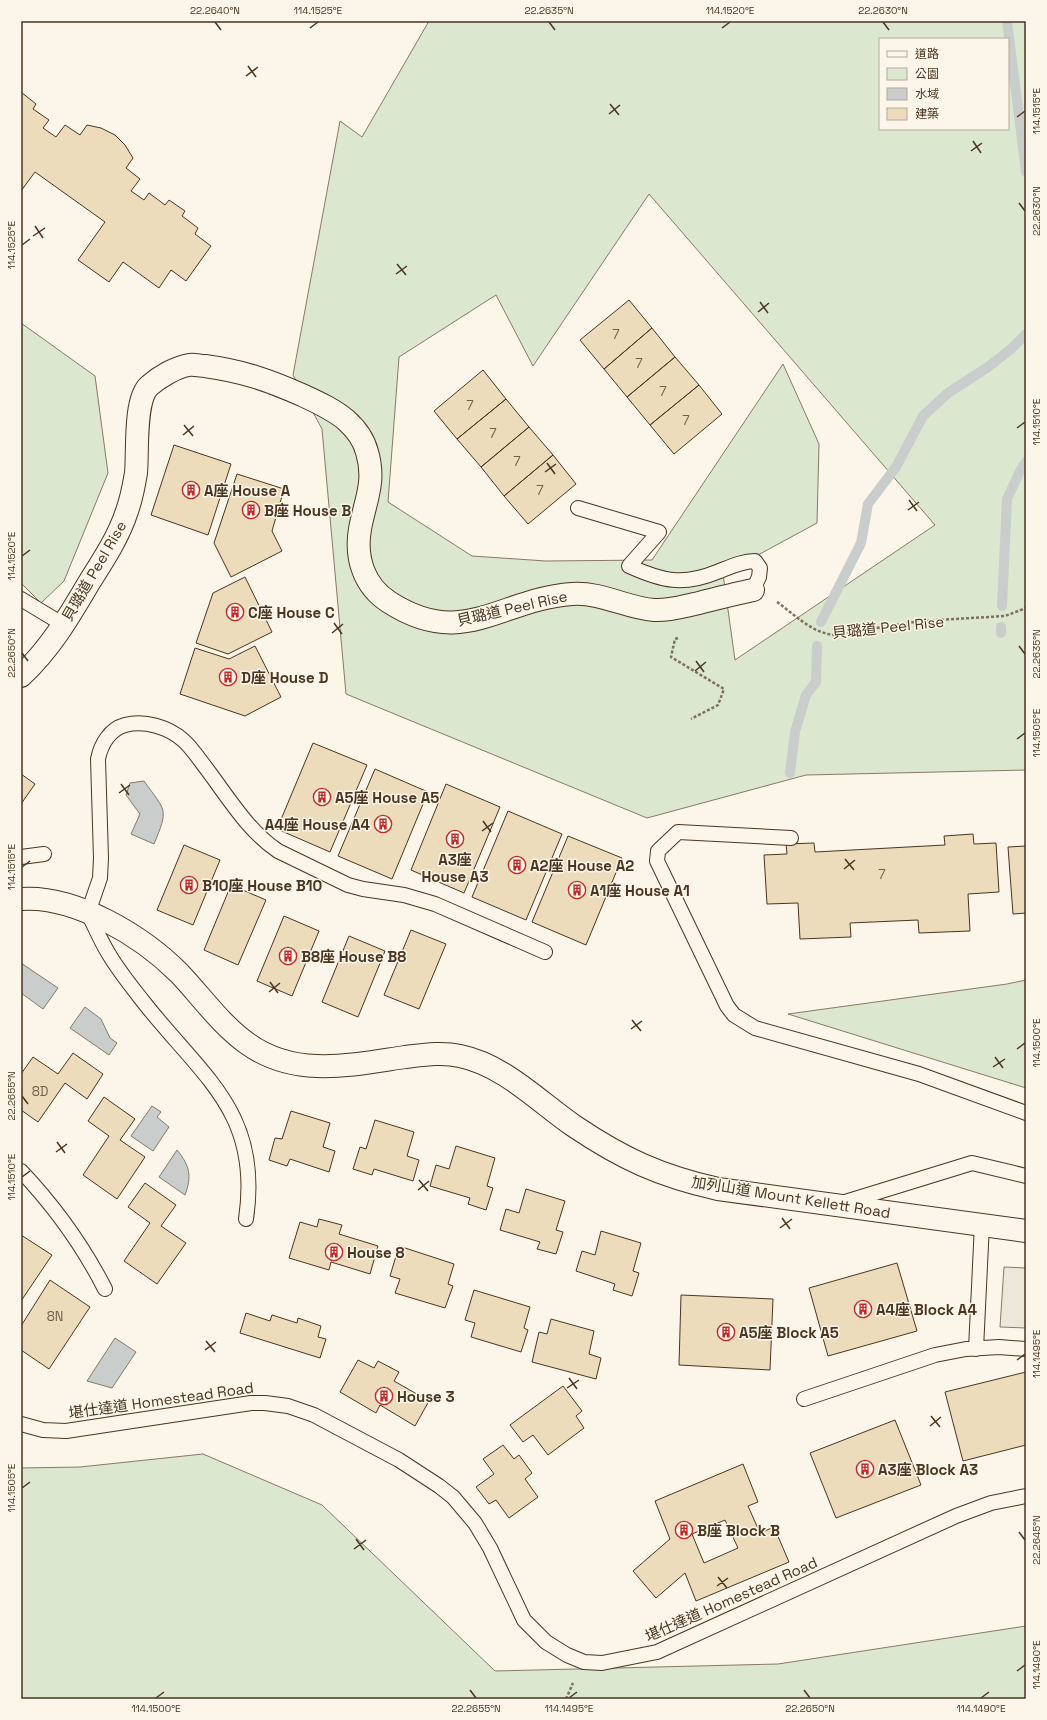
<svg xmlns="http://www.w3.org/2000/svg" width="1047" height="1720" font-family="'Space Grotesk','Noto Sans TC',sans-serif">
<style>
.green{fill:#dce7d0;stroke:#887966;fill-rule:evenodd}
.parking{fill:#ede7d9;stroke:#887966}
.water{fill:#c9cecd;stroke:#887966}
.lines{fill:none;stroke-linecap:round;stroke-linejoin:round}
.stream{stroke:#c9cecd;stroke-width:10}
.building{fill:#ecdcbc;stroke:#4a3520;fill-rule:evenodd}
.service-casing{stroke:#4a3520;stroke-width:16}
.minor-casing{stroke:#4a3520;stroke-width:24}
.tertiary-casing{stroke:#4a3520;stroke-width:24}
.path{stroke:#7f6f5c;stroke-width:2.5;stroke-dasharray:3 2;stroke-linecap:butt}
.service{stroke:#fbf6e9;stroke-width:14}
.minor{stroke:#fbf6e9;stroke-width:22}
.tertiary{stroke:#fbf6e9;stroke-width:22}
.ticks{fill:none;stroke:#4a3520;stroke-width:1.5}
.labels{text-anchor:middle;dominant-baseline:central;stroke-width:3;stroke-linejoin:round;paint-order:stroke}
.number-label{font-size:13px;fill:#725f47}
.poi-label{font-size:15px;font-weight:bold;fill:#4a3520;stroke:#fbf6e9;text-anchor:start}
.street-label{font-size:15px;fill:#4a3520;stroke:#fbf6e9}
.neatline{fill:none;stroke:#4a3520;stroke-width:1.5}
.ticks-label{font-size:10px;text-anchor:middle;fill:#4a3520}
</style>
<rect width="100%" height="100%" fill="#fbf6e9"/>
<path class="green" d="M429 21H1026V770L806 775 647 818 346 694 322 429 293 375 340 121 362 137ZM880 39H1008V129H880ZM649 194 935 525 735 660 723 574 817 523 819 444 783 364 652 560 546 561 472 556 388 502 399 357 496 295 533 366Z
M21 323 95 376 108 473 64 581 41 603 21 583Z
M1026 980V1088L788 1014 1007 984Z
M203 1454 322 1505 495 1671 778 1664 1026 1626V1699H21V1468L80 1467Z"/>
<path class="parking" d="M1004 1267 1026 1268V1328L1000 1327Z"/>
<path class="water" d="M144 781C166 812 169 808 154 844L131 834 140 814 126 795 130 783Z
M21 963 58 988 43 1009 21 993Z
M85 1007 101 1019 110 1038 117 1043 109 1055 70 1028Z
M152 1106 161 1112 157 1117 169 1127 153 1151 131 1136Z
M177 1150C190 1166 192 1176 185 1195L159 1177Z
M115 1338 136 1352 112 1388 87 1381Z"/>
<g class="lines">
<path class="stream" d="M1007 21 1026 172
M1002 606 1007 499 1020 471 1026 462
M821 622 861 543 868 504 896 467 923 416 948 393 988 367 1011 349 1026 334
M1001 627V633
M790 773 795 732 806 695 816 682 817 646"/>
</g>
<path class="building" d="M21 92 36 104 33 109 49 120 43 128 56 137 65 125 80 135 87 125 101 128 115 135 125 145 133 158 126 168 140 179 131 191 144 200 149 193 165 205 169 200 185 211 182 216 198 228 195 234 211 246 186 281 171 270 159 288 123 262 109 282 78 260 105 222 35 172 21 191Z
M629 300 652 328 604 369 580 340Z
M652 328 675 357 627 397 604 369Z
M675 357 699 385 650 425 627 397Z
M483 370 506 399 457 439 434 411Z
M699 385 722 414 674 454 650 425Z
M506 399 529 427 481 467 457 439Z
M529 427 553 455 504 496 481 467Z
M174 445 231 464 208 535 151 515Z
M553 455 576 484 528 524 504 496Z
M237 474 284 489 272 531 282 551 231 577 214 543Z
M245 577 272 632 228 654 196 643 213 593Z
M255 646 281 697 245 716 180 694 195 648 229 659Z
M313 743 367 765 330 852 277 829Z
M375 769 428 792 392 879 338 856Z
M21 774 35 784 21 804Z
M446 784 500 807 464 893 411 870Z
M508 811 562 834 526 920 472 897Z
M973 834 974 844 996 843 999 892 968 894 970 931 919 933 918 920 850 923 851 937 800 939 798 903 767 904 764 855 787 854 786 844 814 843 815 852 945 845 944 836Z
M568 836 622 858 586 945 532 922Z
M184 845 220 860 193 925 157 910Z
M1026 846V913L1013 914 1008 847Z
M231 885 266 900 238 965 204 950Z
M284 916 319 931 292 996 257 981Z
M411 930 446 944 419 1009 384 995Z
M349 936 385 951 358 1017 322 1002Z
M73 1053 103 1074 87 1099 65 1083 38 1122 21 1110V1074L33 1057 58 1074Z
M104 1097 135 1119 120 1140 145 1157 117 1199 83 1175 109 1136 88 1121Z
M291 1111 330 1123 323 1147 335 1151 329 1172 290 1159 287 1166 269 1160 275 1138 282 1139Z
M375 1120 414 1132 407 1156 419 1160 413 1181 374 1169 372 1175 353 1169 360 1147 366 1149Z
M456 1146 495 1158 487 1186 493 1188 486 1210 468 1204 470 1198 430 1186 436 1165 449 1169Z
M145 1183 176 1205 161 1226 186 1243 157 1284 124 1261 150 1223 128 1207Z
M526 1189 565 1201 556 1230 563 1232 556 1254 537 1249 540 1242 500 1230 506 1209 519 1213Z
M319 1219 342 1225 339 1234 378 1246 370 1274 331 1262 329 1270 289 1258 300 1222 317 1227Z
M601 1231 641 1243 633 1271 639 1273 632 1296 613 1290 615 1284 576 1271 582 1251 595 1255Z
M21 1235 52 1255 21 1301Z
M399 1246 454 1264 448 1284 453 1286 445 1308 395 1293 400 1279 390 1276Z
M897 1263 917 1331 828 1356 809 1288Z
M50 1280 90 1307 49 1369 21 1350V1326Z
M474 1290 530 1307 524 1328 528 1330 521 1352 471 1337 475 1323 465 1320Z
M681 1295 773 1299 770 1370 679 1365Z
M246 1313 270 1321 272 1315 297 1323 298 1318 321 1326 318 1337 326 1339 320 1358 240 1333Z
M551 1319 594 1331 589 1354 601 1358 596 1379 532 1362 539 1332 547 1334Z
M358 1360 374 1368 378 1361 399 1372 394 1381 429 1401 415 1426 380 1405 376 1413 340 1392Z
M1026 1372V1445L963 1461 945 1392Z
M563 1386 582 1411 576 1416 584 1428 548 1455 533 1435 523 1442 510 1425Z
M895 1420 921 1485 836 1518 810 1453Z
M503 1445 514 1459 519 1455 532 1473 525 1479 538 1497 509 1518 496 1500 489 1504 476 1487 494 1474 483 1459Z
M743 1464 758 1502 748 1506 760 1533 774 1527 789 1562 696 1601 685 1573 656 1598 633 1571 670 1539 655 1501ZM725 1520 738 1548 704 1563 692 1534Z"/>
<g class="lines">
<defs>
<path id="service" d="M578 508 659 532 629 566C662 581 683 586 717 572 730 567 742 561 755 561L760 568 759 577 753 590
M21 599 64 625
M791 838 678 832 658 851 657 861 727 1006 734 1015 755 1028 919 1074 1026 1113
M21 857 44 854
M21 1171C56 1208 82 1244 105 1289
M842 1203 972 1163 1026 1176
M246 1219C262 1111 201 1076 142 1000 131 986 119 971 110 956 101 942 95 927 88 913L100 878 101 858 98 759C101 744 110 729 125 725 145 720 168 727 183 740 192 748 199 759 206 768 228 797 248 831 278 851L348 885 363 889 404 895 435 904 545 952
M976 1349 982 1224
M804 1399 935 1355 966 1349 999 1347 1026 1349
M21 1424 43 1430 66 1431 251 1403H265L288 1406 314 1415 399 1460 439 1486 453 1497 475 1523 490 1548 524 1620 546 1642 567 1655 584 1662 602 1663 657 1652 956 1516 991 1503 1026 1496"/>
<path id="minor" d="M21 676C51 648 70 615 90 581 104 559 119 536 127 511 131 500 134 485 136 473 138 452 134 400 149 386 159 377 176 367 189 365 194 364 200 366 205 366 242 371 268 380 302 395 317 402 333 409 346 420 356 429 364 440 367 452 376 482 365 501 360 529 355 558 364 586 389 602 463 650 500 599 572 594 602 592 626 608 654 610 669 611 684 606 699 603 717 598 735 594 753 590"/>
<path id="tertiary" d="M21 899C75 895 142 936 179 973 201 996 221 1025 248 1044 296 1078 351 1065 405 1057 423 1055 442 1052 460 1056 504 1065 539 1102 574 1126 623 1159 660 1176 718 1189L1026 1231"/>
</defs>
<use href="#service" class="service-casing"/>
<use href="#minor" class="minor-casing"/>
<use href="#tertiary" class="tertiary-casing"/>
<path class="path" d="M777 602C795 615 811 632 833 635L921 621 1005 616 1026 608
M678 638 675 639 671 657 724 689 718 705 691 719
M566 1699 573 1683"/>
<use href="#service" class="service"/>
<use href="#minor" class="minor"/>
<use href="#tertiary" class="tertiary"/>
</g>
<path class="ticks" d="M215 22 221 30M549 22 555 30M883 22 889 30M310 28 318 22M722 28 730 22M248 66 256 77M246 76 258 67M610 104 619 115M609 114 620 105M1017 117 1025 111M973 141 981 153M971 151 982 143M1019 203 1025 211M35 226 43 238M33 236 45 228M22 245 30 239M397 264 406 275M396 274 407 266M760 302 768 313M758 312 769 303M184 425 193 436M1017 428 1025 422M183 435 194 426M547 463 555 474M545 472 556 464M909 500 917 511M908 510 919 502M22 556 30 550M334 623 342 634M332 633 343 624M1019 646 1025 654M22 653 28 661M696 661 704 672M695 671 706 662M1017 739 1025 733M121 784 129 795M119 793 130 785M483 821 491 832M482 831 493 823M845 859 854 870M22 867 30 861M844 869 855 860M270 982 278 993M269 992 280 983M632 1020 641 1031M631 1029 642 1021M1017 1049 1025 1043M995 1057 1003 1068M993 1067 1005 1059M22 1096 28 1104M57 1142 65 1153M56 1152 67 1144M22 1177 30 1171M419 1180 428 1191M418 1190 429 1181M782 1218 790 1229M780 1228 792 1219M206 1341 215 1352M205 1350 216 1342M1017 1360 1025 1354M569 1378 577 1389M567 1388 579 1380M931 1416 940 1427M930 1426 941 1417M22 1488 30 1482M1019 1532 1025 1540M356 1539 364 1550M354 1549 366 1540M718 1577 727 1588M717 1586 728 1578M1017 1671 1025 1665M470 1690 476 1698M804 1690 810 1698M156 1698 164 1692M569 1698 577 1692M981 1698 989 1692"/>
<defs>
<symbol id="building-ring" viewBox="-11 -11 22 22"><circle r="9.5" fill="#fbf6e9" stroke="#c62828" stroke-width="1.5"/><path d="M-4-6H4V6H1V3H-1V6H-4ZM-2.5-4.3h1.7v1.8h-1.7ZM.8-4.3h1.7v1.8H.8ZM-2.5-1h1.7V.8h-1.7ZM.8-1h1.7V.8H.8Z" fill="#c62828"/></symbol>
</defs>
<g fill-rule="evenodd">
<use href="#building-ring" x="181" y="480" width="20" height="20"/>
<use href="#building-ring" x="241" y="500" width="20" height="20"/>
<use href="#building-ring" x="225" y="602" width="20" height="20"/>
<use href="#building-ring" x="218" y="667" width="20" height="20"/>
<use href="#building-ring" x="312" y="787" width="20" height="20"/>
<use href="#building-ring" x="373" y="814" width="20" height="20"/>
<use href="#building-ring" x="445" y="829" width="20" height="20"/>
<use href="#building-ring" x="507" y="855" width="20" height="20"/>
<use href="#building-ring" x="179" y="875" width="20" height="20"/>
<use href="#building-ring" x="567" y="880" width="20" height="20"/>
<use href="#building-ring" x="278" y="946" width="20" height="20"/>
<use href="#building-ring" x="324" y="1242" width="20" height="20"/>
<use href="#building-ring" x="853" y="1299" width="20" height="20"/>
<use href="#building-ring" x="716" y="1322" width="20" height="20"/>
<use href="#building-ring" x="374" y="1386" width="20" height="20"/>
<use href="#building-ring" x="855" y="1459" width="20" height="20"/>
<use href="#building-ring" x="674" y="1520" width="20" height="20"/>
</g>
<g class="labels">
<g class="number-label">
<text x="616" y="334">7</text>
<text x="639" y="363">7</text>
<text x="663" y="391">7</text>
<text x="470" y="405">7</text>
<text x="686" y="420">7</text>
<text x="493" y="433">7</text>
<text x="517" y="461">7</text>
<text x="540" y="490">7</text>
<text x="882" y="874">7</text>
<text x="40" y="1091">8D</text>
<text x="55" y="1316">8N</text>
</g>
<g class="poi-label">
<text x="204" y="490">A座 House A</text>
<text x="264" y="510">B座 House B</text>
<text x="248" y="612">C座 House C</text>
<text x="241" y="677">D座 House D</text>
<text x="335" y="797">A5座 House A5</text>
<text x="370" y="824" text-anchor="end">A4座 House A4</text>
<text x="455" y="859" text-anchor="middle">A3座<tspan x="455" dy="17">House A3</tspan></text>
<text x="530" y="865">A2座 House A2</text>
<text x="202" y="885">B10座 House B10</text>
<text x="590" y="890">A1座 House A1</text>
<text x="301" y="956">B8座 House B8</text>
<text x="347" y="1252">House 8</text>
<text x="876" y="1309">A4座 Block A4</text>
<text x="739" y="1332">A5座 Block A5</text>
<text x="397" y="1396">House 3</text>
<text x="878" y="1469">A3座 Block A3</text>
<text x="697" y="1530">B座 Block B</text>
</g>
<g class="street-label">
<text transform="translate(94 571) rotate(-60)">貝璐道 Peel Rise</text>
<text transform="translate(512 608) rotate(-13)">貝璐道 Peel Rise</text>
<text transform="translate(888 627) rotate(-6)">貝璐道 Peel Rise</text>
<text transform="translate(791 1197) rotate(9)">加列山道 Mount Kellett Road</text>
<text transform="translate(161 1400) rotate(-8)">堪仕達道 Homestead Road</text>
<text transform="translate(731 1599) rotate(-24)">堪仕達道 Homestead Road</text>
</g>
</g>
<rect width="1047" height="1720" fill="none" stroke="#fbf6e9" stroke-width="44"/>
<rect x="879" y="38" width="130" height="92" fill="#fbf6e9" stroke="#b4a999"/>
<rect x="887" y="51" width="20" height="6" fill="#fbf6e9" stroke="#b4a999"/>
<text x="915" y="58" font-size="12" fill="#4a3520">道路</text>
<rect x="887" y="68" width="20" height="12" fill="#dce7d0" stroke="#b4a999"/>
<text x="915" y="78" font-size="12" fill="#4a3520">公園</text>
<rect x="887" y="88" width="20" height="12" fill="#c9cecd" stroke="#b4a999"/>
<text x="915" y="98" font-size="12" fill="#4a3520">水域</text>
<rect x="887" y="108" width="20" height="12" fill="#ecdcbc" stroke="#b4a999"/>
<text x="915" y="118" font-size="12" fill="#4a3520">建築</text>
<rect x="22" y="22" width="1003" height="1676" class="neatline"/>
<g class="ticks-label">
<text x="215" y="14">22.2640°N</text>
<text x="318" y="14">114.1525°E</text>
<text x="549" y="14">22.2635°N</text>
<text x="730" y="14">114.1520°E</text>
<text x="883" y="14">22.2630°N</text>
<text transform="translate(1036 111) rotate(-90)" y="4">114.1515°E</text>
<text transform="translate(1036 211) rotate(-90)" y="4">22.2630°N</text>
<text transform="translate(11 245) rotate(-90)" y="4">114.1525°E</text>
<text transform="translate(1036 422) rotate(-90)" y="4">114.1510°E</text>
<text transform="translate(11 556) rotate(-90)" y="4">114.1520°E</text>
<text transform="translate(11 653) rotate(-90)" y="4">22.2650°N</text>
<text transform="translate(1036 654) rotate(-90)" y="4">22.2635°N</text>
<text transform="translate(1036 733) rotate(-90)" y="4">114.1505°E</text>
<text transform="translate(11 867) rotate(-90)" y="4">114.1515°E</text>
<text transform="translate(1036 1043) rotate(-90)" y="4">114.1500°E</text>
<text transform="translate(11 1096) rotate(-90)" y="4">22.2655°N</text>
<text transform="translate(11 1177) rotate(-90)" y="4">114.1510°E</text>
<text transform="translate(1036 1354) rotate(-90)" y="4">114.1495°E</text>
<text transform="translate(11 1488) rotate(-90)" y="4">114.1505°E</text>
<text transform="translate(1036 1540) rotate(-90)" y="4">22.2645°N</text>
<text transform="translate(1036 1665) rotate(-90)" y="4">114.1490°E</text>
<text x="156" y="1712">114.1500°E</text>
<text x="476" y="1712">22.2655°N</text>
<text x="569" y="1712">114.1495°E</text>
<text x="810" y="1712">22.2650°N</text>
<text x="981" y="1712">114.1490°E</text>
</g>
</svg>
